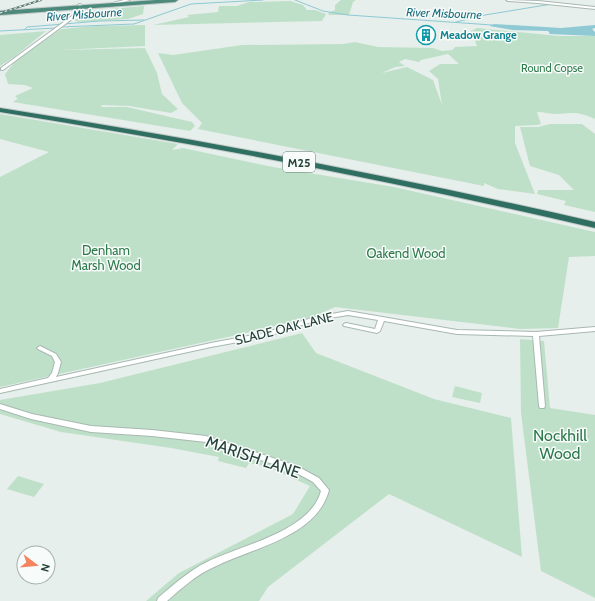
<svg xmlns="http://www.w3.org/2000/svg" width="595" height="601" font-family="Cabin,sans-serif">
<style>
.green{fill:#bfe0c8;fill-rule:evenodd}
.water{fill:#8ec9d4}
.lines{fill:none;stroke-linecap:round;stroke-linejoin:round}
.stream{stroke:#8ec9d4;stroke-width:1}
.minor-casing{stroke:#a8b8b2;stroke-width:2}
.trunk-casing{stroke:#c2cac8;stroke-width:2}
.motorway-casing{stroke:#c2cac8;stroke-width:2}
.minor{fill:#fff;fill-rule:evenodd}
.trunk{fill:#4c8a7c;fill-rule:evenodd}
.motorway{fill:#2f6f62;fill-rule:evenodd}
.rail-casing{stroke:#5f7d75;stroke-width:2}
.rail{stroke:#f7fbf9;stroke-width:1;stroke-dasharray:2.5;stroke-linecap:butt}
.labels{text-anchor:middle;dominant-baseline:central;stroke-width:3;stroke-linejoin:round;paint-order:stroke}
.far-culture-label{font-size:11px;font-weight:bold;fill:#0d838f;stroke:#f7fbf9;text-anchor:start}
.far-park-label{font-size:11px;fill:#2d7a4b;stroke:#f7fbf9}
.far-water-label{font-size:12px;font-style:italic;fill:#1c6f80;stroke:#f7fbf9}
.shield{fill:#f7fbf9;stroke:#637a73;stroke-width:1}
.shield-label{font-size:12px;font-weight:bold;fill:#24423a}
.park-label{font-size:13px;fill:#2d7a4b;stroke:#f7fbf9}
.street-label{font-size:13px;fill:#24423a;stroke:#f7fbf9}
.near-park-label{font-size:16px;fill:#2d7a4b;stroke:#f7fbf9}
.near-street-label{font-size:16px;fill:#24423a;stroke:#f7fbf9}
</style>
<rect width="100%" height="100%" fill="#e6efeb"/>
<path class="green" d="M341 0H356L353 2 349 15H329L328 13 335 10V5Z
M290 1 303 5 307 10H315L326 14 322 21 153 25 189 17 187 15 218 12 219 6H237L249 2Z
M144 6 143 14 128 19 79 22 74 20 88 11Z
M145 25V46L59 50 145 48 157 73 162 94 178 109 171 113 129 106 102 105 101 107H127L192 122 195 126 190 131 13 102 17 99 90 107 18 99 15 96 33 88 25 85 8 84 5 74 14 63 28 51 61 29 95 26Z
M477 28 559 36H595V119C576 111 576 113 557 114 550 114 544 112 537 112L541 124 537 125 515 126V143L535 194 498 189 484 183V186L198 129 202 123 182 103 158 53 173 55 242 45 343 44 355 42 378 47 433 48 442 51 452 50 455 47 477 46 471 31ZM448 54 459 64H440L429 71 438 79 442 105 433 80 407 67 382 73 395 67 405 66 399 62 405 59 419 62 421 60Z
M46 31 14 57 0 66V35Z
M0 114 178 144 172 150 183 148 273 167 394 187 595 232V256L569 257 558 328 520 329 335 307 315 316 264 329 0 387V177L49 152 0 139Z
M550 124H582L595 134V212L564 205 566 201 537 194 538 190H574L559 175 530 166 520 127H538Z
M302 333 316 353 434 399 511 418 522 557 389 494 268 587 259 601H146L179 573 293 514 310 486 268 467 249 463 246 468 218 461 219 457 171 448 61 432 0 414V400L100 383Z
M520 339 544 341 550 408 595 415V598L541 571 521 413Z
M455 386 482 393 480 403 452 397Z
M18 476 44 484 34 497 7 489Z"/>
<path class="water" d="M494 24 561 28 595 25V28L592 29 595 32V36L550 34 548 31 513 30 489 26Z"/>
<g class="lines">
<path class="stream" d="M295 0 323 11 348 15 492 25
M456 22 485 15 552 4
M60 27 134 24 191 4 263 0
M24 30 27 27 100 21 144 20
M0 31 57 28"/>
<defs>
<path id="minor" d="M124 0H130L115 4 113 3Z
M506 0 538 1 595 7V9L538 3 508 1Z
M80 4 82 5 83 11 3 70H1V68L80 10 78 5Z
M348 311 457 330 536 332 595 327V331L539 336 545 406 544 408H540L539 406 533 336 457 334 384 321 380 331 377 333 344 326 343 325 344 324 346 323 375 329 378 320 348 315 318 320 265 337 211 347 0 393V389L48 378 52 373 55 362 52 356 38 349 37 348 40 346 56 354 61 362 58 373 56 377 211 343 264 333 315 317Z
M0 404 32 414 91 426 152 430 206 436 297 466 319 478 329 490C317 537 252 548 214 567 196 575 182 588 167 601H157L158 598C173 585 189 571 207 562 241 545 310 532 321 491L313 482 291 470 206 442 152 436 91 432 31 419 0 409Z"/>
<path id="trunk" d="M156 0H178L175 2 0 15V11Z"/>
<path id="motorway" d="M0 108C200 139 398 177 595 222V228C398 182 200 144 0 112Z"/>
</defs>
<use href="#minor" class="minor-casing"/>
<use href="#trunk" class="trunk-casing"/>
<use href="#motorway" class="motorway-casing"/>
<use href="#minor" class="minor"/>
<use href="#trunk" class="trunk"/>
<use href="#motorway" class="motorway"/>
<defs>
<path id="rail" d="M0 13 41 0"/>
</defs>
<use href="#rail" class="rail-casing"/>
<use href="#rail" class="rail"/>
</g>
<defs>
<symbol id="building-ring" viewBox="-11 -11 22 22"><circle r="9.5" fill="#f7fbf9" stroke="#0f9aa8" stroke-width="1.5"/><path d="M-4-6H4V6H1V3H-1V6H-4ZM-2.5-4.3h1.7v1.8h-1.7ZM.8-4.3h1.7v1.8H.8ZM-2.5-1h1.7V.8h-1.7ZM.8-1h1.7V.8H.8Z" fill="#0f9aa8"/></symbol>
</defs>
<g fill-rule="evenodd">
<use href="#building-ring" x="415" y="24" width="22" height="22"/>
</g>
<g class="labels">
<g class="far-culture-label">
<text x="440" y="35">Meadow Grange</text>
</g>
<g class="far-park-label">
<text x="552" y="68">Round Copse</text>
</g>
<g class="far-water-label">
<text transform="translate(444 13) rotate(2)">River Misbourne</text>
<text transform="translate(84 14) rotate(-4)">River Misbourne</text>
</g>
<rect class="shield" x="283" y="152" width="32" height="20" rx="3"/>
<g class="shield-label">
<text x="299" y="162">M25</text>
</g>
<g class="park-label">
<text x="106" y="250">Denham<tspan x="106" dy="15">Marsh Wood</tspan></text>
<text x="406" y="253">Oakend Wood</text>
</g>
<g class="street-label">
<text transform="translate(284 328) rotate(-14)">SLADE OAK LANE</text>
</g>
<g class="near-park-label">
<text x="560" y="435">Nockhill<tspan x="560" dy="18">Wood</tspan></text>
</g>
<g class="near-street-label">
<text transform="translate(253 457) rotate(19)">MARISH LANE</text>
</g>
</g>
<g transform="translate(36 565) rotate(106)"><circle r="19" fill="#f7fbf9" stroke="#a3b1ad"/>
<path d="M0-3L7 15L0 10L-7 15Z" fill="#f4845f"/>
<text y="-6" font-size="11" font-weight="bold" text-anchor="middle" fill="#24423a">N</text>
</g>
</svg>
